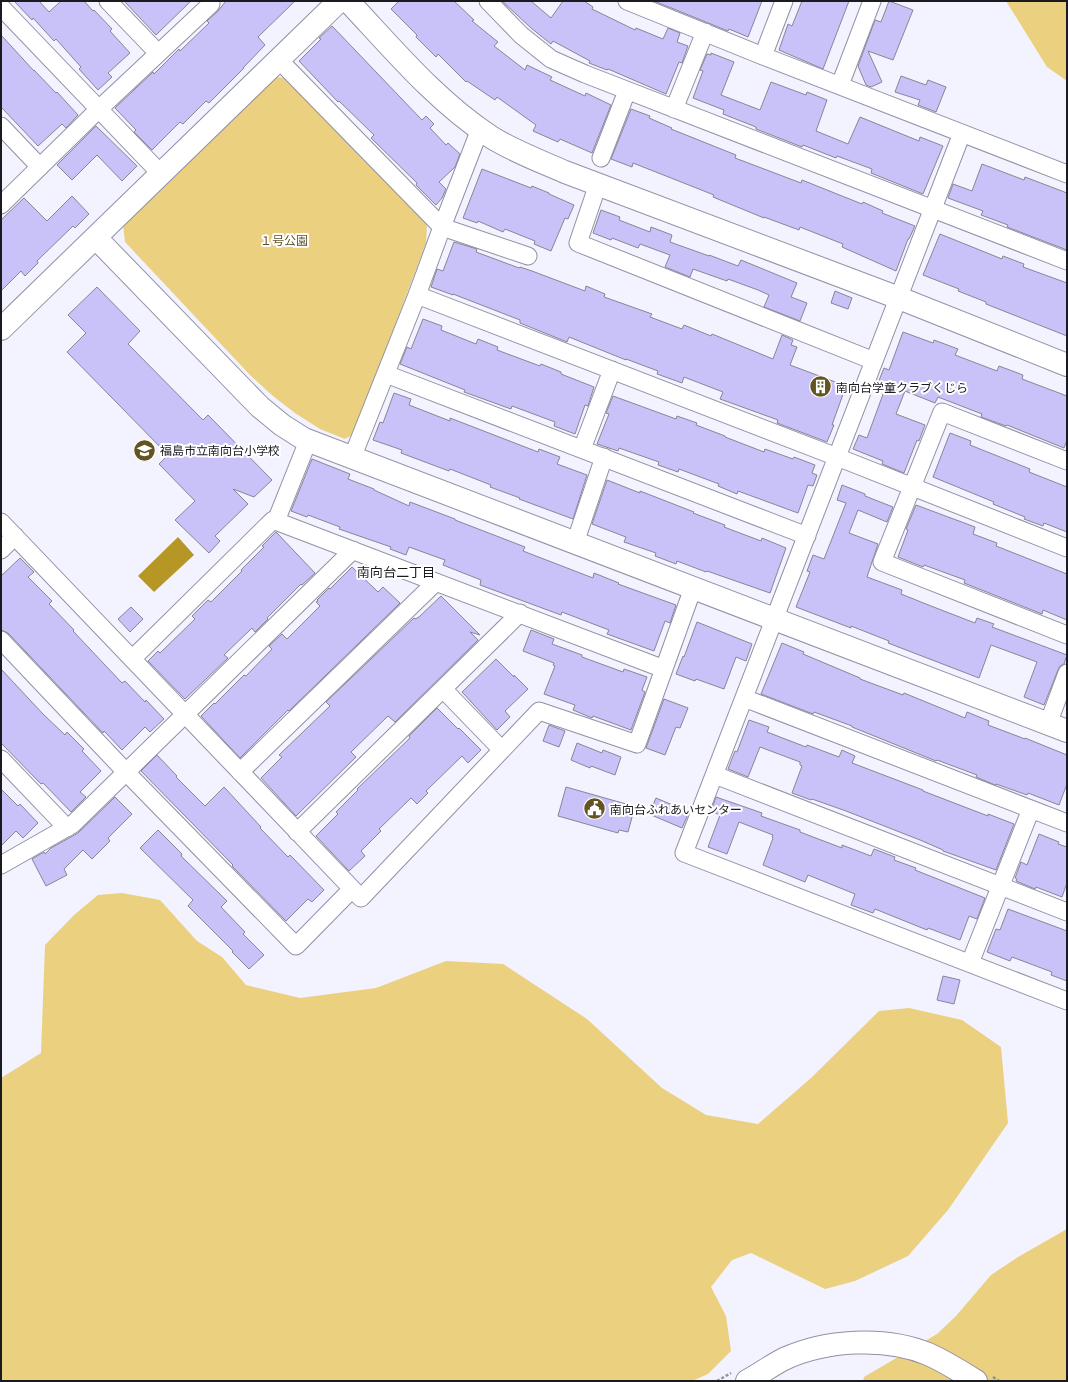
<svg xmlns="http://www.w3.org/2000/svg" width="1068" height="1382" font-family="'Noto Sans','Noto Sans JP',sans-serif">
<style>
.green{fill:#ead07f}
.water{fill:#b69625}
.building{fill:#c8c2f9;stroke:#878598}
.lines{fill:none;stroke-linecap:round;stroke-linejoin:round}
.minor-casing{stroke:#9290a4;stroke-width:19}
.tertiary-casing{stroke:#9290a4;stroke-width:24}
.path{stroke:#91919b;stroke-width:2.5;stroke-dasharray:3 2;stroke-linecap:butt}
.minor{stroke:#fff;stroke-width:17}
.tertiary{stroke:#fff;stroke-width:22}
.labels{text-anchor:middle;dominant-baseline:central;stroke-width:4;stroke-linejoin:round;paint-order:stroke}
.park-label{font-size:12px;fill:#615328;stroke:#fff}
.poi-label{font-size:12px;fill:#1a1a21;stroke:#fff;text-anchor:start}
.neighbourhood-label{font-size:13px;fill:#1a1a21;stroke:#fff}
</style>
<rect width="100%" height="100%" fill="#f3f2ff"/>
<path class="green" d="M1006 1H1067V81L1047 67Z
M274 77 290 78 418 211 427 226 426 243 354 434 345 439 320 429 295 413 273 396 250 375 125 242 123 225Z
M122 893 160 900 197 941 222 957 246 985 300 998 376 988 446 961 503 964 587 1019 662 1088 706 1115 758 1124 811 1078 879 1011 909 1008 962 1020 1001 1047 1008 1123 948 1210 908 1256 855 1281 825 1289 751 1253 732 1260 711 1287 726 1316 731 1351 708 1374 692 1381H1V1078L41 1053 45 945 74 915 98 895Z
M1067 1229V1381H863L864 1377 937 1334 956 1316 991 1275 1018 1257Z"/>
<path class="water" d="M178 537 194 555 154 592 138 576Z"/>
<path class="building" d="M14 1H39L49 12 61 1H84L93 11 94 10 112 29 110 31 130 53 108 73 112 77 98 90 79 69 81 67 56 39 54 41 33 18 32 20Z
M124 1H191L156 35Z
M226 1H295L258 37 265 45 243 68H244L209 103 206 101 183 124 180 122 152 150 134 132 136 130 115 108 153 72 154 74 179 49 180 51 209 23 207 21 218 11Z
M399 1H454L474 20 472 21 498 42 494 46 525 70 527 65 552 77 550 80 585 96 586 93 611 105 592 153 560 139 558 142 533 131 536 125 497 97 495 100 467 81 466 82 438 54 436 57 416 37 417 35 391 9Z
M502 1H531L551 18 563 1H584L593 7 592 9 635 30 636 28 663 39 668 28 680 33 677 42 688 46 682 63 679 62 666 94 608 69 607 70 589 63 590 61 553 41 551 44 531 28Z
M654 1H762L748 37 729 29 728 31Z
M802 1H849L823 69 779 50 788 24 792 26Z
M889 1 913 10 893 60 868 51 882 82 871 87 866 85 858 66 875 20 881 22Z
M332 26 422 120 426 116 434 124 430 128 446 145 448 143 460 154 455 167 439 182 446 189 442 198 436 205 416 185 417 183 371 138 374 135 339 101 338 102 299 61 321 39 319 38Z
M1 35 34 71V70L56 93 57 92 78 115 66 128 62 124 38 146 1 107Z
M711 53 734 62 721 95 760 110 771 82 806 95 807 92 827 100 816 131 848 144 860 117 919 141 920 137 943 146 923 194 871 173 872 169 837 156 836 158 803 145 802 147 756 129V127L723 114 724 110 693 98 703 71 700 70 707 54 711 55Z
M901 76 926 85 928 80 946 87 936 112 918 105 920 100 895 92Z
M631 109 650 116 649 118 672 128 671 129 736 155 735 158 801 183 802 180 862 204 863 202 883 211 882 213 915 226 909 239H908L896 271 842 247 843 244 800 227 799 230 764 217V218L713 197 714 195 671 178 633 163 632 167 611 159Z
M96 126 137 166 122 181 97 155 72 180 57 165Z
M982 164 1024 180 1025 177 1067 193V250L1007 227 1008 225 981 215 983 211 948 198 953 184 972 191Z
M482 169 531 188 532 186 549 193V194L574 205 568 219 565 218 551 251 534 244 535 241 505 229 503 232 478 221 477 223 463 218Z
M72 196 89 214 75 228 73 226 37 261 38 263 25 276 21 271 1 291V220L24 198 47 221Z
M601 210 620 217 619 220 650 232 651 227 672 235 670 242 709 256V255L738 266 741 260 797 283 791 297 807 303 800 321 764 307 769 295 758 290 728 279 727 281 693 269 690 277 665 267 670 255 640 244 638 248 612 238 611 240 593 233Z
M940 234 1002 259 1003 256 1024 264 1023 267 1067 283V336L986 304V302L958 291 959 289 923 275Z
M454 242 477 249 476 252 519 268 520 267 532 271 585 291 586 286 605 294 604 297 652 314 650 317 682 329 684 325 711 336 712 334 773 359 782 335 793 340 791 345 797 347 790 365 846 386 832 425H834L827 442 777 423 778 420 720 399 723 392 684 377 682 383 657 374 658 371 626 359V360L569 337 567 342 520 323V320L453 294V295L431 287 437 269 443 271Z
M97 287 140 331 128 344 203 420 208 415 272 480 254 497 233 489 248 504 215 536 220 541 209 553 175 520 195 501 159 464 168 455 67 352 86 333 68 315Z
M835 291 852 298 848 309 831 303Z
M423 319 442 326 441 330 476 344 478 339 498 347 497 350 540 366 541 364 561 372V374L594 387 588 406 585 405 575 434 554 426 555 422 512 406 511 409 464 392 465 390 400 364 407 347 411 349Z
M903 332 933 343 934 340 958 349 955 355 997 371 999 366 1023 375 1022 379 1067 396V440L1064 448 1007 425 1006 426 981 417 982 414 938 397 935 403 905 391 896 414 925 425 919 441 917 440 904 473 882 464 883 461 853 449 859 435 867 438 886 386 878 383 884 368 889 370Z
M394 393 411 399 409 405 450 421V418L538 452 539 449 560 457 557 464 587 475 573 519 519 499 520 498 490 487 491 485 450 469 449 471 401 453 402 450 373 440 380 422 383 423Z
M613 396 676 419 677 416 697 423 696 425 725 436V437L764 452 765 449 793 459 794 457 815 465 812 473 817 475 813 486 808 485 798 513 738 491 737 494 718 486 719 484 679 469 678 472 658 465 659 462 619 448 618 451 597 444 609 414 606 413Z
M950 433 971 441 970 445 1030 469 1029 472 1067 487V532L1044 523 1043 526 1024 519 1025 517 993 504 994 502 933 477Z
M312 459 350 474 348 479 374 489V490L409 506 410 502 455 519V520L525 547 523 551 593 578 594 573 619 583 618 584 676 605 670 623 665 621 654 651 607 634 609 630 562 612 561 615 480 585 481 580 443 565 445 560 409 547 406 555 390 549 391 547 339 529 340 527 308 515 307 517 291 511Z
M607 480 640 493V491L694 512 693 513 725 525 724 527 761 541 762 538 786 548 770 593 707 571 706 572 677 561 676 564 655 556 656 553 624 542 626 537 592 524Z
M842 485 865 494V496L893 507 887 522 858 510 849 533 878 544 867 577 902 590 901 594 931 606 975 623 977 618 994 624 992 627 1067 655 1064 664 1060 666 1058 670 1044 705 1024 697 1037 662 991 645 979 678 888 643 889 641 851 626V628L796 607 810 572 807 571 813 555 824 559 846 503 837 500Z
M916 505 975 527 973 534 997 543 996 546 1067 574V620L1043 610 1042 614 964 583 965 580 924 565 923 567 898 557 908 530 906 529Z
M276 532 315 573 302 585 301 584 267 618 268 619 255 632 252 628 224 655 228 658 185 699 148 661 158 651 160 653 195 619 192 616 208 600 211 602 242 571 241 570 264 547 262 546Z
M20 558 34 572 28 577 52 601 49 604 74 630 73 631 122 683 125 681 145 702 146 700 164 719 150 732 145 727 122 750 104 731 103 733 8 633 1 630V576Z
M352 567 378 592 383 587 400 603 289 711 288 710 240 758 201 716 214 703 215 704 244 675 246 676 272 649 269 646 282 634 287 639 320 606 316 602 318 601 317 600 329 588 330 589Z
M441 596 480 635 470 632 478 640 395 722 388 716 351 752 356 757 296 816 261 778 282 757 279 755 330 706 326 702 414 618 415 619 419 617Z
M131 607 143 619 130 632 118 619Z
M697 622 752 644 746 661 736 657 724 689 696 679 695 681 676 674 683 656 684 657Z
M531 630 554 639 552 644 582 655V657L623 672 624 669 647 677 642 690 645 692 631 730 593 716 592 718 573 710 575 705 544 694 555 666 553 665 554 663 523 651Z
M782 643 804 652 803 654 860 678V679L903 695 904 693 965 718 967 712 989 721 988 725 1025 739V738L1067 755V784L1059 805 1028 793 1027 795 996 784 995 785 976 777 977 775 937 760 936 761 852 727V726L814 712 813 714 761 694Z
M496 659 514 677V675L528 689 505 711 510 717 497 730 462 692Z
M1 669 43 714 65 735 67 732 84 749 82 751 101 771 80 792 86 797 71 812 43 783 41 784 1 743Z
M664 699 688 708 680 728 676 727 665 755 646 748Z
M437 708 458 729 459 728 481 750 468 763 462 756 426 791 428 793 417 804 411 798 379 829 381 831 361 851 365 856 349 871 316 836 338 814 336 812 358 790 357 789 410 738 409 736Z
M749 720 769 727 767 732 806 747 807 745 839 757 842 750 855 756 852 763 923 790V791L988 816V814L1014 824 996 870 943 851V850L920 840 846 811 812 799 811 800 792 793 802 766 800 765V762L760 747 748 777 728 769 735 751 737 752Z
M549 725 565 731 559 747 543 741Z
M577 743 602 753 603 750 621 757 615 775 591 766 590 768 571 760Z
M157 755 177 776 176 777 205 806 224 787 261 827 260 828 288 857 290 855 324 890 312 902 308 899 286 921 232 866 233 865 141 771Z
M566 787 626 804 625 808 634 810 628 832 619 830 618 833 558 816Z
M1 789 18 806 20 804 38 823 23 838 16 831 1 846Z
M115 797 132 814 108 838 110 841 92 859 83 850 64 869 67 875 46 886 32 859 44 852 45 854 51 848 78 833Z
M716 797 762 813 761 816 800 830V832L842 848V845L871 856 874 849 895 857 894 860 916 868 915 870 985 898 977 919 969 916 960 940 928 928 927 930 875 909 873 913 851 905 855 894 808 875 805 882 763 865 773 838 772 837 773 835 739 822 727 854 708 847 720 815 711 811Z
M656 798 689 812 682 828 649 814Z
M158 830 182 854 181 856 227 901 221 907 245 932 243 934 264 955 249 969 232 952 233 951 188 906 193 900 140 848Z
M1039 834 1059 842 1058 844 1067 847V883L1062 897 1036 887 1035 889 1016 881 1017 879 1015 878 1021 862 1027 865Z
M1008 909 1067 931V981L1051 975 1052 972 1012 957 1010 961 987 952 996 929 1000 930Z
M943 976 960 980 954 1004 937 1000Z"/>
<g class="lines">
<defs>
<path id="minor" d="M108 1 158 53
M488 1 521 35 551 59 585 74 1067 261
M627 1 763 56 1067 174
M1 7 161 174
M763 56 784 1
M279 60 442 227 417 295 352 458
M840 85 872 1
M674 109 705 32
M1 126 40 167
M480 129 442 227 528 256
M962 133 684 853 1067 1001
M601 158 627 91
M598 184 578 243 874 361
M1 205 99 109 211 4V1
M417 295 837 457 1067 548
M386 374 807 536
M582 449 612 370
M1067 461 942 412 882 562 1067 635
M276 521 308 441
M1 522 361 898 539 711 637 744 693 588
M575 543 604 457
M1 550 15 536
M1 640 126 772 296 946 352 889
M132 659 273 520 664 669
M443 689 502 750
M744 698 1067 823
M1048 724 1067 673
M1 759 67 828
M240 772 436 582
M715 775 1067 912
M297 832 520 613
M1 865 73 824 353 550
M970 963 1031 809"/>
<path id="tertiary" d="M348 1C393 49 436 101 491 137 513 151 540 161 565 172L899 298 1067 365
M96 238 260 407 282 425 304 439 1067 731
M1 329 339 1
M747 1381C760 1374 772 1365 784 1359 825 1340 885 1336 928 1354 944 1361 960 1371 976 1381"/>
</defs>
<use href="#minor" class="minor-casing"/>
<use href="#tertiary" class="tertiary-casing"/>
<path class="path" d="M993 1377 999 1381
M717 1381 731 1373"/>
<use href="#minor" class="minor"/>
<use href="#tertiary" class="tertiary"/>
</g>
<defs>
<symbol id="building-disc" viewBox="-11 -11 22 22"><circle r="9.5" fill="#645421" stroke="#fff"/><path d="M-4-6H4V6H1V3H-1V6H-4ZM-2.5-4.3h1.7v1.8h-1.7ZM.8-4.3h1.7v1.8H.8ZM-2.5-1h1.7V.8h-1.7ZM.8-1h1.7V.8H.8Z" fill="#fff"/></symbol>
<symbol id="school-disc" viewBox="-11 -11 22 22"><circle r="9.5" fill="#645421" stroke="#fff"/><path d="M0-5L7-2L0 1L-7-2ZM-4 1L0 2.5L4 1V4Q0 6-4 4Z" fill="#fff"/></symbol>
<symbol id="civic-disc" viewBox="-11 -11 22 22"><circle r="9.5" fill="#645421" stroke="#fff"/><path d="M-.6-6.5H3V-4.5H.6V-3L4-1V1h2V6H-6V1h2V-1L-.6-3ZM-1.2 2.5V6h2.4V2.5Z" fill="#fff"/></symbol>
</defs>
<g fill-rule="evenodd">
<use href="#building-disc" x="808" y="374" width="25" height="25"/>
<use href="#school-disc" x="132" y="438" width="25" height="25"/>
<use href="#civic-disc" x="582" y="796" width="25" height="25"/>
</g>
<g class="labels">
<g class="park-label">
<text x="284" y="240">１号公園</text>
</g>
<g class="poi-label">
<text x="836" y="387">南向台学童クラブくじら</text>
<text x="160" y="450">福島市立南向台小学校</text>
<text x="610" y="809">南向台ふれあいセンター</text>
</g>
<g class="neighbourhood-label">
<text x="396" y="572">南向台二丁目</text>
</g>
</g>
<rect width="1068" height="1382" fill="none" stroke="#1a1a21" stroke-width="4"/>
</svg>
